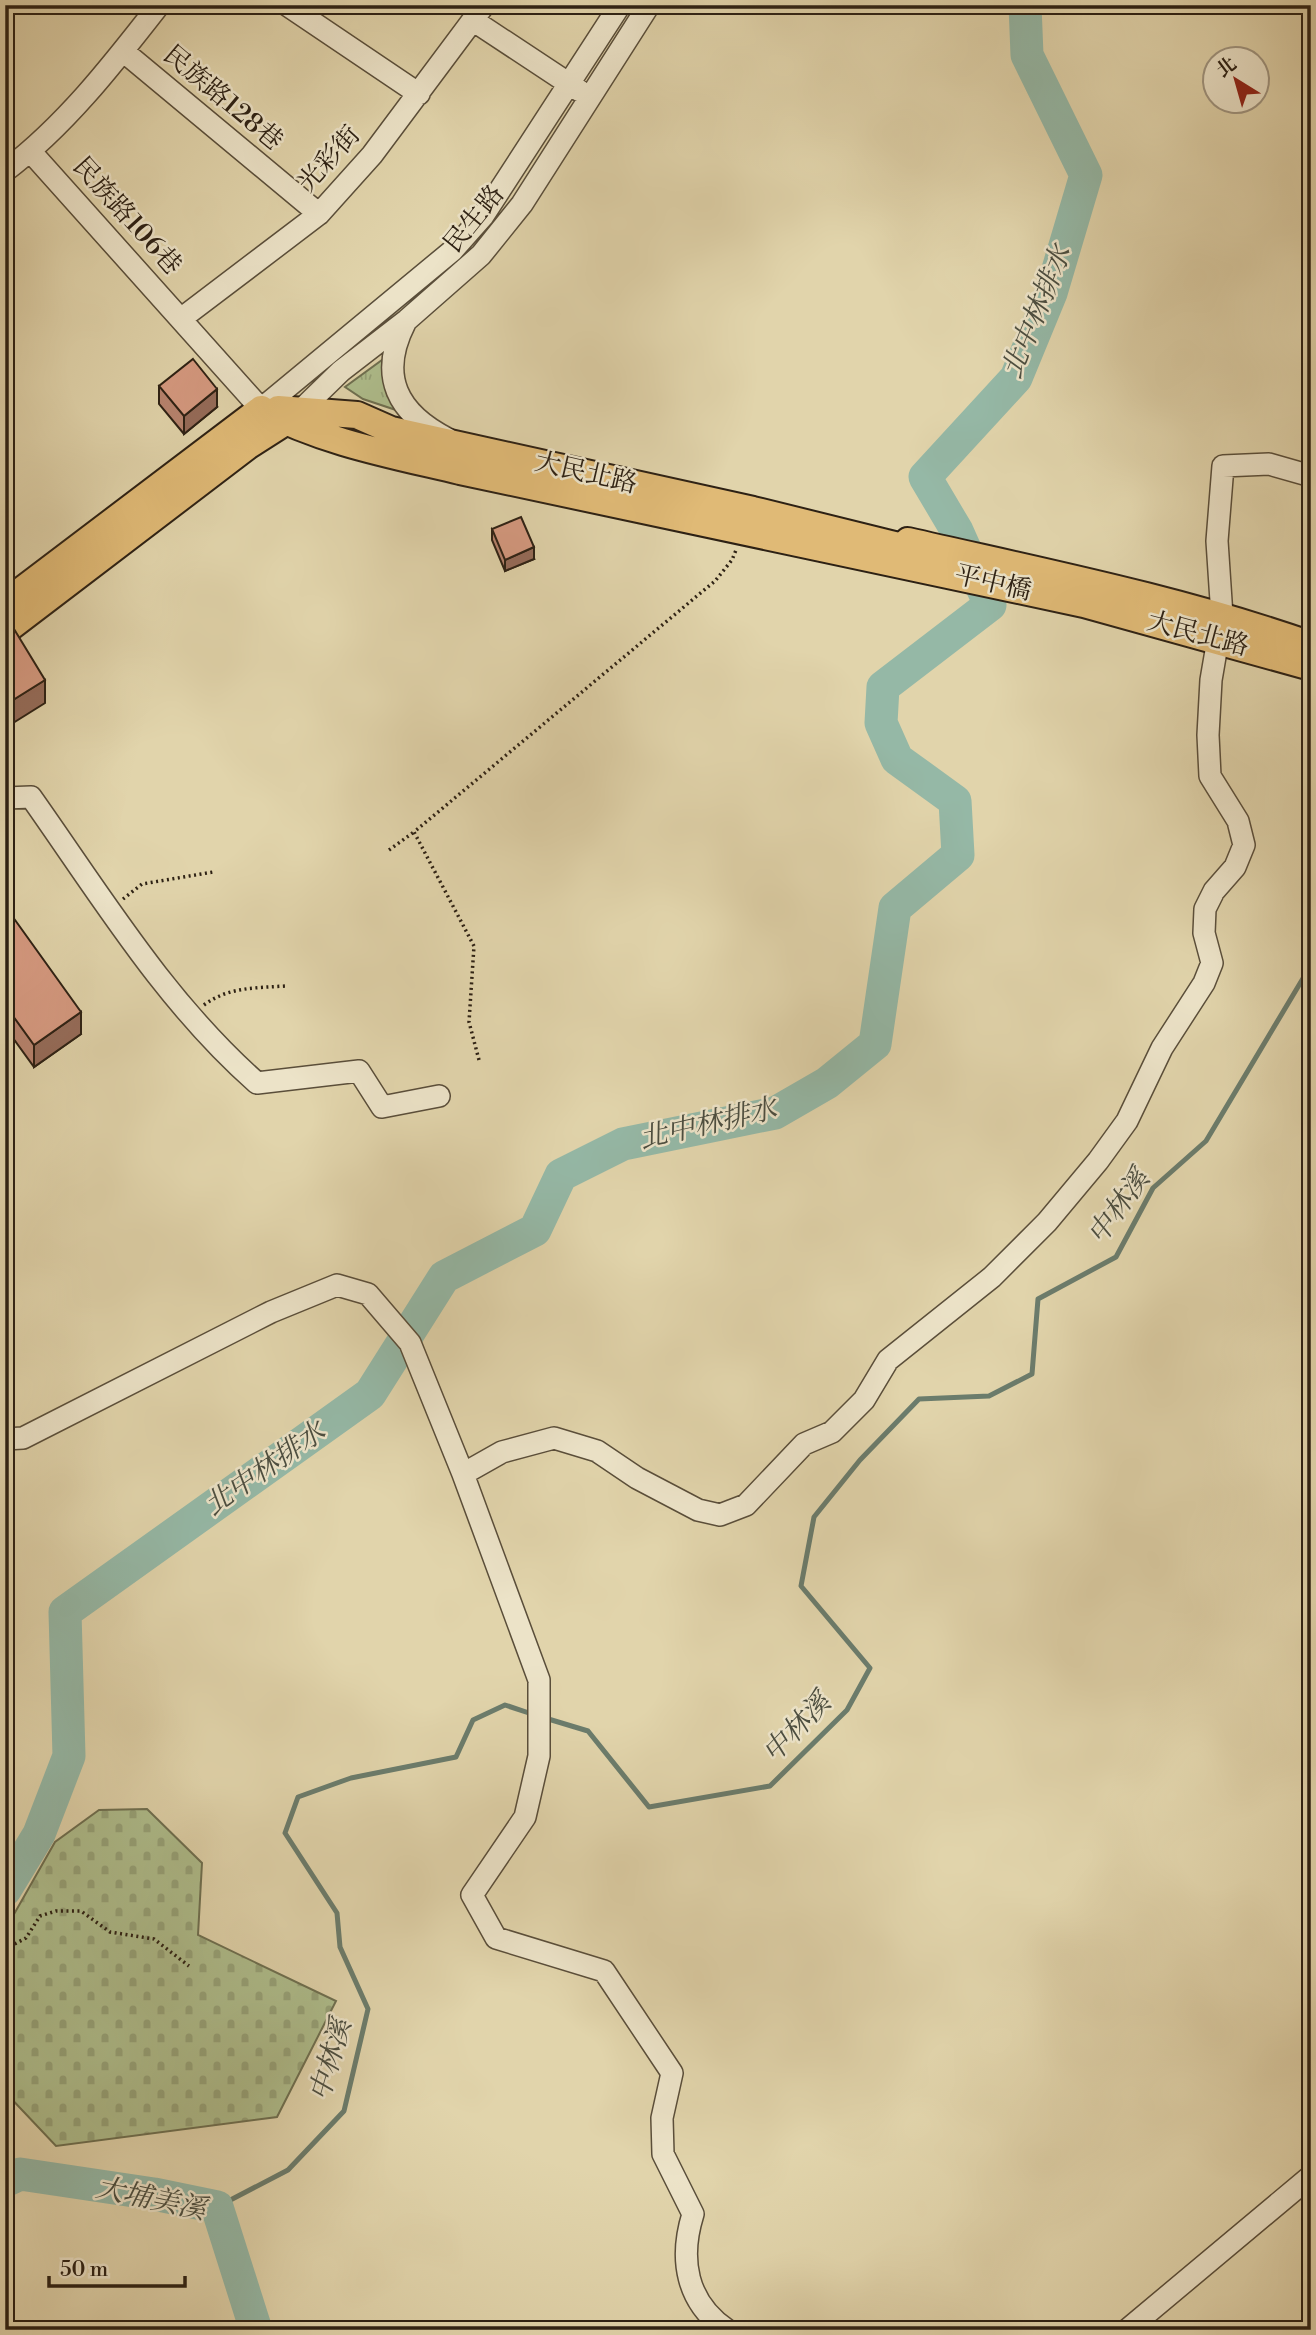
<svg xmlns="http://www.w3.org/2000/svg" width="1316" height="2335" font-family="'Libre Bodoni','Noto Serif TC',serif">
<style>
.grass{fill:url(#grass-tufts);stroke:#6e6f50;stroke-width:2}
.cemetery{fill:url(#cemetery-stones);stroke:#6e6f50;stroke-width:2}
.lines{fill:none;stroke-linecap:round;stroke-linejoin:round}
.stream{stroke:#6b7c6c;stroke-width:5}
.river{stroke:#95b8a6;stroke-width:33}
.minor-casing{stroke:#5a4e3a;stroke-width:24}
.major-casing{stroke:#2d2114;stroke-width:30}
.path{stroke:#2d2114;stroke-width:3.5;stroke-dasharray:2 3.5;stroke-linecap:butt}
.minor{stroke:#ece3c8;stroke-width:21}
.major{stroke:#e0ba76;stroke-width:26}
.wall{fill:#b8846f;stroke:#2d2114;stroke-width:2}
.shaded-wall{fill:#966c5a;stroke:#2d2114;stroke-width:2}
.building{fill:#d69a81;stroke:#2d2114;stroke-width:2}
.labels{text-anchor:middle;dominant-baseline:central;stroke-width:5;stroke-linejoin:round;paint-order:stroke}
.street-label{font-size:26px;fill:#2d2114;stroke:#ece3c8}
.water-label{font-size:28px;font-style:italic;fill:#4c4e40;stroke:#ece3c8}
</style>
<defs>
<pattern id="grass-tufts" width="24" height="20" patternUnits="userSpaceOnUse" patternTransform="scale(1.75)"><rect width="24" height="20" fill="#aebd8c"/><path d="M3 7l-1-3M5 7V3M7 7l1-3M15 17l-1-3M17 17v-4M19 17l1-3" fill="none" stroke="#96a278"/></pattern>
<pattern id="cemetery-stones" width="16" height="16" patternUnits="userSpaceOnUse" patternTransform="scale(1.75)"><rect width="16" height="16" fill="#aebd8c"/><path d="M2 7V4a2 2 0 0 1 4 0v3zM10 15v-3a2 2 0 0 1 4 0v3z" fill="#96a278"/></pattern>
</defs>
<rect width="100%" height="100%" fill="#e1d4ab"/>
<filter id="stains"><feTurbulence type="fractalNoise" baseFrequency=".00286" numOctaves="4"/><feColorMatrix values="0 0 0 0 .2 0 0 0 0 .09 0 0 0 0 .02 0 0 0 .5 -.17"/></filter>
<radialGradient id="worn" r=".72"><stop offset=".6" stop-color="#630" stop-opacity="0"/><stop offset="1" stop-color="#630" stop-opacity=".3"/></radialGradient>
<path class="grass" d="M382 360V370L399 411 363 399 345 387Z"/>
<path class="cemetery" d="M147 1809 202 1863 198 1935 336 2001 277 2117 56 2146 5 2092V1930L55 1842 99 1810Z"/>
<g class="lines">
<path class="stream" d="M545 1718 588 1731 649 1807 770 1786 847 1710 870 1668 801 1586 814 1517 860 1460 919 1399 989 1396 1032 1374 1038 1299 1116 1257 1153 1188 1206 1141 1311 965
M217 2207 288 2170 344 2111 368 2009 340 1947 337 1913 285 1833 298 1797 351 1778 456 1757 473 1720 505 1705 532 1714"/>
<path class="river" d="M5 1890 39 1834 69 1756 65 1612 370 1394 444 1277 535 1230 561 1175 623 1144 775 1113 827 1083 875 1044 895 908 958 855 955 801 897 759 881 723 883 687 990 605 957 531 925 477 1016 378 1051 293 1086 175 1027 55 1025 5
M5 2181 20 2174 154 2194 217 2207 256 2330"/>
<defs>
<path id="minor" d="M287 5 419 94
M474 21 580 91
M123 51 319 214
M31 152 261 409 452 251 483 216 620 5
M5 171C65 126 113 64 159 5
M182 318 319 214 372 155 484 5
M405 323C378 376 397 413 448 439
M301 410 341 371 407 320 481 255 522 204 649 5
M5 798 31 797C101 896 165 1002 257 1083L359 1071 382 1107 439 1096
M5 1439 23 1438 271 1312 337 1285 368 1294 410 1343 463 1474 539 1680V1756L525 1817 472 1895 496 1938 604 1971 672 2073 662 2118 663 2154 693 2214C679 2259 686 2302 727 2330
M463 1474 502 1452 554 1438 597 1451 637 1478 698 1510 720 1515 746 1505 804 1444 832 1432 864 1400 888 1360 992 1277 1047 1222 1098 1161 1127 1121 1162 1048 1204 983 1212 963 1204 933 1205 909 1214 891 1235 867 1244 845 1238 821 1210 776 1208 735 1211 680 1222 616 1217 541 1223 466 1269 464 1311 476
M1127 2330 1311 2176"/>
<path id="major" d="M261 409C322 442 393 455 460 471L1084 604 1311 667
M278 409 357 415 391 430 753 510 903 547 908 541C1043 572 1180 599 1311 645
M5 603 261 409
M5 631 249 445 296 415"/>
</defs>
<use href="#minor" class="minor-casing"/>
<use href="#major" class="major-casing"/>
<path class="path" d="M389 850 414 832
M123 899 142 884 213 872
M204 1005C228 987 255 988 285 986
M479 1060 469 1022 474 946 414 832 715 581 732 560 736 550
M5 1949 26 1938 40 1916 56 1911H81L110 1932 154 1939 189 1966"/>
<use href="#minor" class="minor"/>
<use href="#major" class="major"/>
</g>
<path class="wall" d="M159 386 217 407 184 434 159 404Z
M492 529 534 559 505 571 492 540Z
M5 906 81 1034 34 1067 5 1027Z"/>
<path class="shaded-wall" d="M217 389V407L184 434V416Z
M534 547V559L505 571V560Z
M45 680V703L5 728V705Z
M81 1012V1034L34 1067V1045Z"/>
<path class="building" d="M193 359 217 389 184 416 159 386Z
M521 517 534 547 505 560 492 529Z
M14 629 45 680 5 705V635Z
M5 906 81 1012 34 1045 5 1005Z"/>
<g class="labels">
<g class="street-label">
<text transform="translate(223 98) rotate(40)">民族路128巷</text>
<text transform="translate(329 159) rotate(-48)">光彩街</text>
<text transform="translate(127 216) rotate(48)">民族路106巷</text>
<text transform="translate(474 219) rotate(-51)">民生路</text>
<text transform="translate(586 473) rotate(13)">大民北路</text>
<text transform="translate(993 583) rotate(13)">平中橋</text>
<text transform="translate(1198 634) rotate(15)">大民北路</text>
</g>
<g class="water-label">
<text transform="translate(1037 312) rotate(-68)">北中林排水</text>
<text transform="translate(708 1124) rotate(-13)">北中林排水</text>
<text transform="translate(1119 1207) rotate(-54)">中林溪</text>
<text transform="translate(265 1469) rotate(-35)">北中林排水</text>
<text transform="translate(797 1728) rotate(-46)">中林溪</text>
<text transform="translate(331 2060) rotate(-74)">中林溪</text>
<text transform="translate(151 2199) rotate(12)">大埔美溪</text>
</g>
</g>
<rect width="1316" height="2335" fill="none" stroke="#e1d4ab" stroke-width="28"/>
<rect x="7" y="7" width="1302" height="2321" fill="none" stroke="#2d2114" stroke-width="3.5"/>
<rect x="14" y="14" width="1288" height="2307" fill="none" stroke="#2d2114" stroke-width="2"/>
<g transform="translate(1236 80) rotate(323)"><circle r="33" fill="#ece3c8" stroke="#a09580" stroke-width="2"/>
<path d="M0-5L12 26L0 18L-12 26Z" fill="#8f2418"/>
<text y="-10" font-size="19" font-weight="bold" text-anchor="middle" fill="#2d2114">北</text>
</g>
<path d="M49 2276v10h136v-10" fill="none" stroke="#2d2114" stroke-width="3.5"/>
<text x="60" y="2276" font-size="21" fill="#2d2114" stroke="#ece3c8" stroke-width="5" paint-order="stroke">50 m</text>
<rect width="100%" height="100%" filter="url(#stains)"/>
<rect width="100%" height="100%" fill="url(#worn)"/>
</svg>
